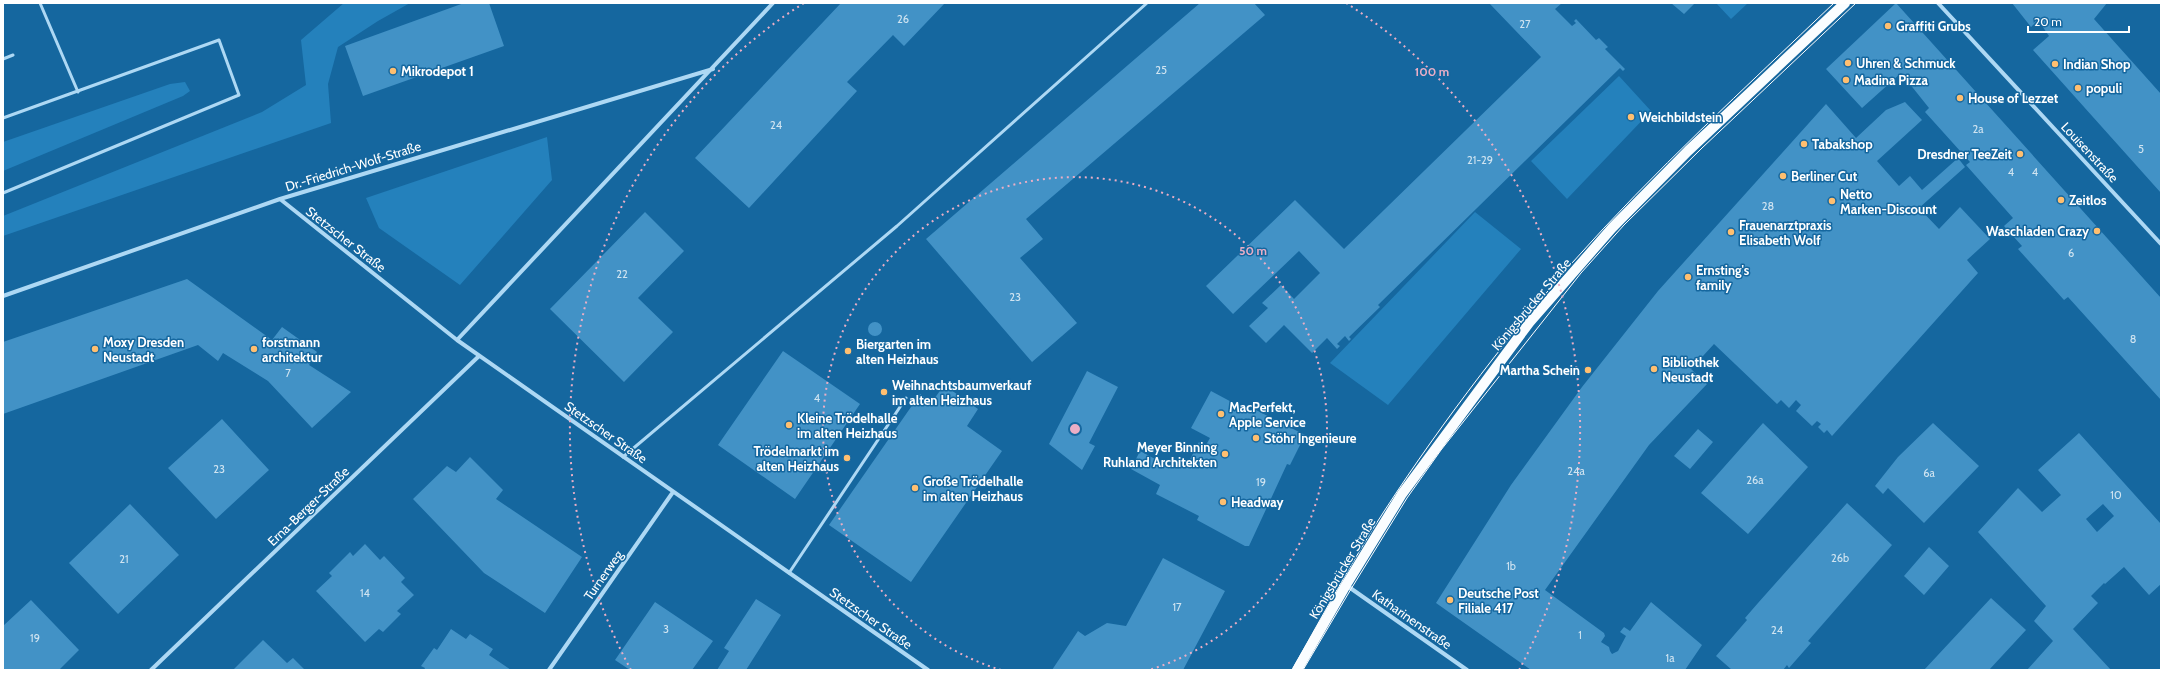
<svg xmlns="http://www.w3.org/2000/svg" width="2164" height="673" font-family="Cabin,sans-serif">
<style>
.green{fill:#2481bc}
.building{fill:#4292c6;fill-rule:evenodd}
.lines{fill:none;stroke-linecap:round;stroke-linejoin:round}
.service{stroke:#add8f4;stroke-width:3}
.minor{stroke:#add8f4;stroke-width:4}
.primary{stroke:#fafdff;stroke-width:10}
.tram{stroke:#fff;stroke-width:1}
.ring{fill:none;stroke:#eaaec6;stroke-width:2;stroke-dasharray:2 4}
.poi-dot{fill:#ffbf70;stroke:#15679f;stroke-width:1.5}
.labels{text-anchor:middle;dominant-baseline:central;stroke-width:3;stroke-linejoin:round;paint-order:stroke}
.number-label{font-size:11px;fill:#d0e4f1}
.poi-label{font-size:13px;font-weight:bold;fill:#fff;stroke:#15679f;text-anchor:start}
.street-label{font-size:13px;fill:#fff;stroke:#15679f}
.centre{fill:#eaaec6;stroke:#15679f;stroke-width:2}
.ring-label{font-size:12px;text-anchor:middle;font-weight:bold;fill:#eaaec6;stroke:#15679f;stroke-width:3;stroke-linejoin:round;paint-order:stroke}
</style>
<rect width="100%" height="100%" fill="#15679f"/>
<path class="green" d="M344 3H410L378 21 338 47 328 84 331 123 3 236V216L262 112 306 85 301 40Z
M1716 3H1748L1731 19Z
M1619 76 1651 111 1567 199 1531 161Z
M185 82 190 91 183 96 3 171V142L170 84Z
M547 137 552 180 460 285 379 228 366 198Z
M1475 212 1521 249 1388 405 1330 363Z"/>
<path class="building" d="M464 3H489L504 46 363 96 345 46Z
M841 3H945L904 46 893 35 847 82 857 91 749 208 695 158Z
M1200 3H1254L1265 15 1026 219 1043 239 1020 258 1077 323 1032 362 926 239Z
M1489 3H1562L1555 9 1572 26 1576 23 1574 21 1576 19 1596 40 1599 38 1608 47 1605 49 1625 69 1623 71 1620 68 1378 305 1380 307 1349 337 1351 339 1349 341 1345 336 1337 344 1340 346 1337 349 1327 338 1312 353 1284 325 1266 343 1249 326 1268 308 1262 303 1281 285 1294 299 1320 273 1299 251 1233 314 1206 286 1295 200 1344 249 1541 57Z
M1671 3H1695L1684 14Z
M1896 3 2161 298V400L2068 297 2064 300 2018 249 2022 246 2004 226 2013 218 1966 165 1970 162 1925 112 1929 108 1901 73 1862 108 1826 69Z
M2012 3H2107L2094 19 2161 94V193L2033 50 2049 36 2038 20 2031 27Z
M1905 102 1922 120 1877 161 1899 186 1910 176 1922 190 1958 158 1965 167 1919 208 1939 229 1960 207 1990 239 1967 260 1978 273 1832 436 1827 430 1824 433 1818 427 1821 424 1817 421 1812 426 1796 411 1801 405 1796 400 1789 408 1781 400 1777 404 1714 344 1691 369 1707 384 1649 445 1545 590 1604 633 1605 636 1601 642 1609 647 1610 651 1612 654 1618 651 1626 636 1620 632 1624 627 1630 631 1651 602 1702 645 1685 670H1531L1436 603 1511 485 1582 387 1658 291 1826 104 1856 138 1886 110Z
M645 212 684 251 638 298 673 332 624 382 550 309Z
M187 279 272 340 282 327 317 352 309 365 351 392 312 428 268 381 223 353 218 361 198 345 3 414V342Z
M868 329a7 7 0 1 1 14 0a7 7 0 1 1-14 0Z
M783 351 860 404 795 499 718 445Z
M1087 371 1118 387 1089 443 1095 446 1082 470 1049 444Z
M944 385 978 409 967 426 1002 451 911 582 829 525 920 394 932 402Z
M1211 391 1254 414 1256 410 1305 435 1290 465 1287 464 1249 546H1245L1197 520 1199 516 1156 494 1160 485 1131 469 1140 451 1170 467 1175 459 1187 465 1199 442 1206 445 1210 438 1191 428Z
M222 419 269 470 216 519 168 468Z
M1763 423 1808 467 1748 534 1701 493Z
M1933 423 1979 466 1924 523 1888 488 1883 494 1875 486 1898 457Z
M1698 429 1713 442 1690 469 1674 456Z
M2079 433 2161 524V584L2149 595 2124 567 2105 584 2104 583 2091 596 2098 603 2073 629 2111 670H2027L2053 641 2034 621 2046 606 1978 532 2018 488 2042 512 2061 495 2038 470ZM2103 504 2114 516 2097 532 2086 519Z
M470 457 503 490 496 499 582 557 545 613 484 573 413 499 447 466 456 472Z
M1847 503 1892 545 1808 641 1811 643 1789 668 1787 665 1783 670H1732L1716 656 1747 620 1745 618 1758 603Z
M130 504 179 555 118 614 69 563Z
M365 544 380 560 384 556 405 578 401 582 414 595 397 611 401 614 383 632 379 629 365 642 316 591 332 576 329 573 350 552 353 556Z
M1929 547 1949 566 1924 595 1904 576Z
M1163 558 1225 591 1183 670H1052L1078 631 1085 636 1107 623 1126 626Z
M1991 598 2026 630 1989 670H1924Z
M756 599 781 615 746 670H717L729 651 724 648Z
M31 600 79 650 59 670H3V626Z
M655 602 713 641 692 670H630L615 660Z
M451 629 466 639 470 634 493 649 489 655 511 670H424L425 668 421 666 434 648 437 650Z
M263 640 287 663 293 658 304 669 233 670Z"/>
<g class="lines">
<path class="service" d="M40 3 78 92
M3 59 13 55
M3 118 219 40 239 95 3 193
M623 457 897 226 1147 3
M789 573 906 398"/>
<path class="minor" d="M1938 3 2161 244
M280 199 457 340 928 670
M3 296 280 199 713 69
M457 340 773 3
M1346 585 1467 670
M151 670 479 356
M549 670 673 492"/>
<path class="primary" d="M1297 670 1346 585 1402 494 1529 323 1612 228 1688 151 1845 3"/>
<path class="tram" d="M1292 670C1319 622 1345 574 1374 527 1431 437 1502 343 1572 263 1654 171 1745 88 1834 3
M1303 670 1351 589 1407 498 1441 450 1581 273 1624 225 1702 148 1856 3"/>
</g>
<g class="ring">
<path d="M1001 670A252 252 0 1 1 1149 670"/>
<path d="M631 670A505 505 0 0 1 804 3M1346 3A505 505 0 0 1 1519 670"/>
</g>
<g class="poi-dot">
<circle cx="1888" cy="26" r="4"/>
<circle cx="1848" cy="63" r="4"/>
<circle cx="2055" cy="64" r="4"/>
<circle cx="393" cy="71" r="4"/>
<circle cx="1846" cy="80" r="4"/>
<circle cx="2078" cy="88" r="4"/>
<circle cx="1960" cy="98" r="4"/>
<circle cx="1631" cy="117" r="4"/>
<circle cx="1804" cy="144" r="4"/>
<circle cx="2020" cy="154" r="4"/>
<circle cx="1783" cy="176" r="4"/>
<circle cx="2061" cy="200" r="4"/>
<circle cx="1832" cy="201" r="4"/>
<circle cx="2097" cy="231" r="4"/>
<circle cx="1731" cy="232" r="4"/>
<circle cx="1688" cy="277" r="4"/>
<circle cx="95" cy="349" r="4"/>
<circle cx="254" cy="349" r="4"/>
<circle cx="848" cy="351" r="4"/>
<circle cx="1654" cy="369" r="4"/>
<circle cx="1588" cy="370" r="4"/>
<circle cx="884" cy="392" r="4"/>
<circle cx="1221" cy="414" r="4"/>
<circle cx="789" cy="425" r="4"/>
<circle cx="1256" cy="438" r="4"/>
<circle cx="1225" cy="454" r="4"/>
<circle cx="847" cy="458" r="4"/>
<circle cx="915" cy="488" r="4"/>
<circle cx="1223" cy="502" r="4"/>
<circle cx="1450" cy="600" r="4"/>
</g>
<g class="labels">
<g class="number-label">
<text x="903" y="19">26</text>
<text x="1525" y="24">27</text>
<text x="1161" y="70">25</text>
<text x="776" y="125">24</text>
<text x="1978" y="129">2a</text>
<text x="2141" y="149">5</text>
<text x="1480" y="160">21-29</text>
<text x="2011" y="172">4</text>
<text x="2035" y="172">4</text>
<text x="1768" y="206">28</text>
<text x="2071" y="253">6</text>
<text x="622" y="274">22</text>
<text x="1015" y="297">23</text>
<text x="2133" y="339">8</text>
<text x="288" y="373">7</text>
<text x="817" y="398">4</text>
<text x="219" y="469">23</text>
<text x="1576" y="471">24a</text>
<text x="1929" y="473">6a</text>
<text x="1755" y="480">26a</text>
<text x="1261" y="482">19</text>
<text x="2116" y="495">10</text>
<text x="1840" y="558">26b</text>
<text x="124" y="559">21</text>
<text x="1511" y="566">1b</text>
<text x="365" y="593">14</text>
<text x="1177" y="607">17</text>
<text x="666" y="629">3</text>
<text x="1777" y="630">24</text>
<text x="1580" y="635">1</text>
<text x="35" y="638">19</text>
<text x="1670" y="658">1a</text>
</g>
<g class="poi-label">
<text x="1896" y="26">Graffiti Grubs</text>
<text x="1856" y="63">Uhren &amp; Schmuck</text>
<text x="2063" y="64">Indian Shop</text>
<text x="401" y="71">Mikrodepot 1</text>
<text x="1854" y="80">Madina Pizza</text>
<text x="2086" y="88">populi</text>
<text x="1968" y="98">House of Lezzet</text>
<text x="1639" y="117">Weichbildstein</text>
<text x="1812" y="144">Tabakshop</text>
<text x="2012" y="154" text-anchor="end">Dresdner TeeZeit</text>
<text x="1791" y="176">Berliner Cut</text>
<text x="1840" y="194">Netto<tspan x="1840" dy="15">Marken-Discount</tspan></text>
<text x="2069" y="200">Zeitlos</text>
<text x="1739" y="225">Frauenarztpraxis<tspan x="1739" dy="15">Elisabeth Wolf</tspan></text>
<text x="2089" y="231" text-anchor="end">Waschladen Crazy</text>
<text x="1696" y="270">Ernsting's<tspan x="1696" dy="15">family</tspan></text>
<text x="103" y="342">Moxy Dresden<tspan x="103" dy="15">Neustadt</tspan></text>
<text x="262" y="342">forstmann<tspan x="262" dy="15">architektur</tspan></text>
<text x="856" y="344">Biergarten im<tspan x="856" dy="15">alten Heizhaus</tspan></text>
<text x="1662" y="362">Bibliothek<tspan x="1662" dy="15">Neustadt</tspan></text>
<text x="1580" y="370" text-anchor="end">Martha Schein</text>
<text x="892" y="385">Weihnachtsbaumverkauf<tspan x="892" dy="15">im alten Heizhaus</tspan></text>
<text x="1229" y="407">MacPerfekt,<tspan x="1229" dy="15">Apple Service</tspan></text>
<text x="797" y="418">Kleine Trödelhalle<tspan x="797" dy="15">im alten Heizhaus</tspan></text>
<text x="1264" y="438">Stöhr Ingenieure</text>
<text x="1217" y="447" text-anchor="end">Meyer Binning<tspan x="1217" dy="15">Ruhland Architekten</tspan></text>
<text x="839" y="451" text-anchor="end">Trödelmarkt im<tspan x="839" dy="15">alten Heizhaus</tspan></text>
<text x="923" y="481">Große Trödelhalle<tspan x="923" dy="15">im alten Heizhaus</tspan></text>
<text x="1231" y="502">Headway</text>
<text x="1458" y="593">Deutsche Post<tspan x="1458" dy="15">Filiale 417</tspan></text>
</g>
<g class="street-label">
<text transform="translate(2090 152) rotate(47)">Louisenstraße</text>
<text transform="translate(353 166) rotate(-17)">Dr.-Friedrich-Wolf-Straße</text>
<text transform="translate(346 239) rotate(38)">Stetzscher Straße</text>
<text transform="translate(1531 304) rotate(-50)">Königsbrücker Straße</text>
<text transform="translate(606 432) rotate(35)">Stetzscher Straße</text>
<text transform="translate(308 506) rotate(-44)">Erna-Berger-Straße</text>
<text transform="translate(1342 568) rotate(-59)">Königsbrücker Straße</text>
<text transform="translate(603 575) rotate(-55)">Turnerweg</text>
<text transform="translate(871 618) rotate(35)">Stetzscher Straße</text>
<text transform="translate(1412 619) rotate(35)">Katharinenstraße</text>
</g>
</g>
<circle cx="1075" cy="429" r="6" class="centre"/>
<g class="ring-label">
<text x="1432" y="76">100 m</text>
<text x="1253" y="255">50 m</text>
</g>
<rect width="2164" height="673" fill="none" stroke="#ffffff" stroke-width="8"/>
<path d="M2028 26v6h101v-6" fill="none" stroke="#ffffff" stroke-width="2"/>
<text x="2034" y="26" font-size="12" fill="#ffffff" stroke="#15679f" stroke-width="3" paint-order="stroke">20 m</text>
</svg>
